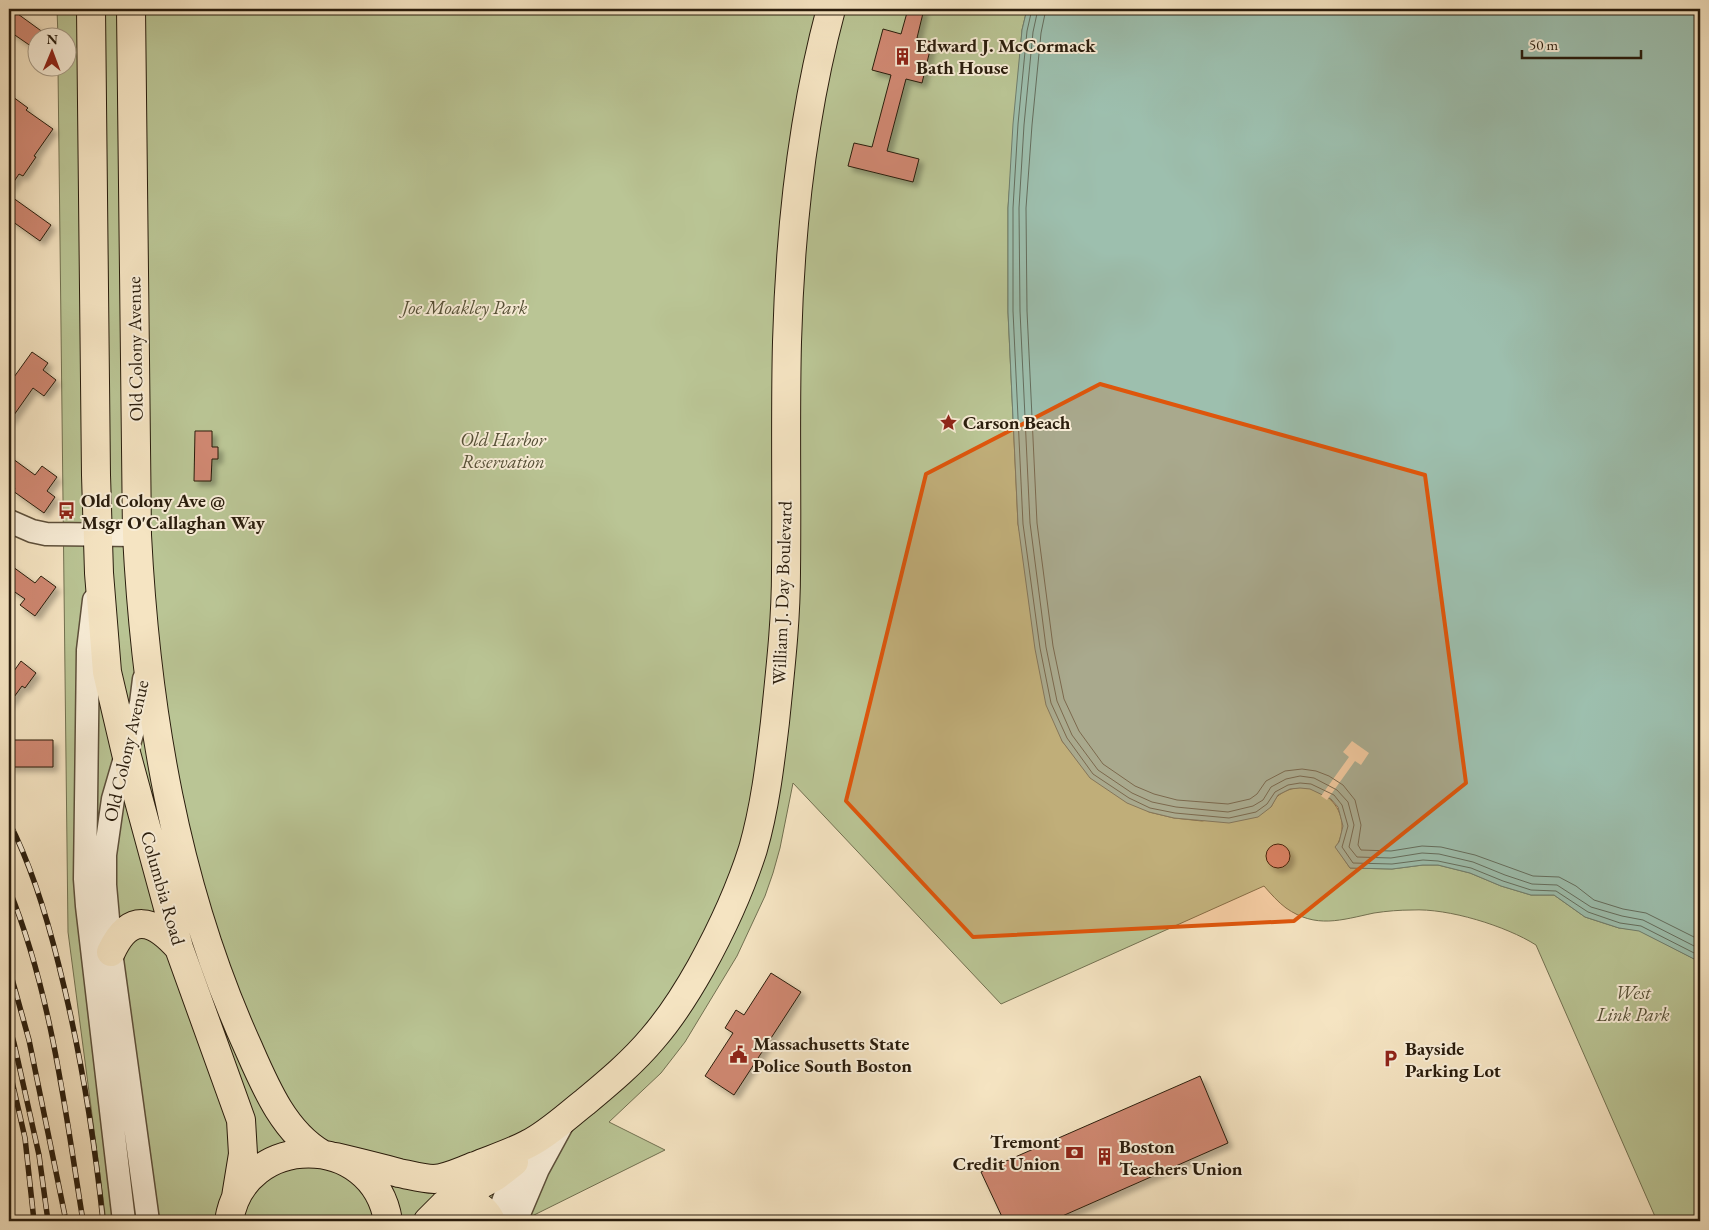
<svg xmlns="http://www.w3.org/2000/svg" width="1709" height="1230" font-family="'EB Garamond',serif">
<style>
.green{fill:#bac595;stroke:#727151}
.water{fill:#9dbfae;stroke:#6f7e6e}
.pier{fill:#f5e4c2}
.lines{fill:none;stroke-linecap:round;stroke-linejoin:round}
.shore{stroke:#646e5e;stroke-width:1}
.building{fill:#d08872;stroke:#2a1d0d;filter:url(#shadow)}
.minor-casing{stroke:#5d4f3a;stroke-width:25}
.major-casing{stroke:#2a1d0d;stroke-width:30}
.minor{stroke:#f8edd7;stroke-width:22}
.major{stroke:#f5e4c2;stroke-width:28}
.rail-casing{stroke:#2a1d0d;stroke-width:5.5}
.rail{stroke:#f8edd7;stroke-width:4;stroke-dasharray:11;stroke-linecap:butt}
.marked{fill:#de560c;fill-opacity:0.2;stroke:#de560c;stroke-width:4;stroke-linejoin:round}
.labels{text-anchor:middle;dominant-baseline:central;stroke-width:4;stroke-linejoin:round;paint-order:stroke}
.poi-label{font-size:19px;font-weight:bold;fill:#2a1d0d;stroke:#f8edd7;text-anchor:start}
.park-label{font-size:19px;font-style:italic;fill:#554f36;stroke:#f8edd7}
.street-label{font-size:19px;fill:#2a1d0d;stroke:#f8edd7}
</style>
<defs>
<filter id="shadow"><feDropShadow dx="4.5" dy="4.5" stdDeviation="2.5" flood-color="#0004"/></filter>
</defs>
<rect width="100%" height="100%" fill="#f5e4c2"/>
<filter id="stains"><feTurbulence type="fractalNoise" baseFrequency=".004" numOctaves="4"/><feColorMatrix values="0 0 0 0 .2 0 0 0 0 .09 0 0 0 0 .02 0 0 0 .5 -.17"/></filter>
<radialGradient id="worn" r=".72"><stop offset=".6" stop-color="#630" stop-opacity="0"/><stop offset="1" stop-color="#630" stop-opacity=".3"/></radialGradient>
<path class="green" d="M57 9H1027L1022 30 1008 208V312L1018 524 1062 741 1075 757 1149 812 1174 818 1202 821 1271 807C1273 803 1276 797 1279 795 1312 771 1359 809 1336 847L1350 868 1392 869 1423 865H1438L1470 873 1501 886 1531 895H1554L1585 917 1619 928 1639 930 1700 962V1221H1657L1536 945C1506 926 1448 908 1412 910 1400 910 1387 911 1374 913 1341 920 1316 929 1286 908 1278 902 1271 894 1264 886L1001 1004 793 783 780 848 773 873 765 896 737 956 685 1042 661 1073 609 1122 665 1150 522 1221H106L68 932 58 68H68V38L58 37Z"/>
<path class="water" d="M1027 9H1700V962L1639 931 1619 928 1585 917 1554 895H1531L1501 886 1470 873 1438 865H1423L1392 869 1350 868 1335 847 1339 842 1343 826 1338 807 1331 799 1310 789 1300 788 1290 789 1278 795 1271 807 1258 817 1229 823 1174 818 1149 812 1127 803 1090 778 1062 741 1046 705 1035 649 1018 524 1008 312V208L1013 124 1022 30Z"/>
<path class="pier" d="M1352 741 1369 753 1361 765 1355 761 1327 800 1321 796 1349 757 1343 752Z"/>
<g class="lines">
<path class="shore" d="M1032 9 1027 31 1018 124 1013 208V311L1023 524 1040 648 1051 703 1067 738 1093 774 1129 798 1150 808 1175 813 1229 818 1256 812 1267 804 1275 792 1288 785 1300 783 1311 784 1334 795 1342 805 1348 826 1342 847 1353 863 1392 864 1423 860 1438 861 1471 868 1503 881 1531 890 1556 891 1588 912 1620 923 1641 926 1700 956
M1038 9 1033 32 1024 125 1019 208 1020 311 1030 523 1046 647 1057 701 1072 735 1098 770 1132 793 1152 802 1176 807 1228 812 1253 806 1263 800 1271 787 1286 779 1300 776 1314 778 1337 790 1348 802 1354 825 1349 847 1357 857 1391 858 1422 853 1439 854 1473 862 1505 875 1532 884 1557 885 1591 907 1622 916 1643 920 1700 949
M1046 9 1041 33 1032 125 1026 208 1027 311 1037 523 1053 646 1064 699 1079 731 1103 764 1135 786 1154 794 1177 800 1228 804 1250 799 1257 794 1266 781 1285 771 1302 769 1316 771 1329 776 1343 785 1355 800 1361 825 1358 845 1361 850 1391 851 1422 846 1441 847 1475 855 1533 876 1559 877 1576 886 1594 900 1623 909 1646 913 1700 940"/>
</g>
<path class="building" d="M9 9H11L51 38H38V51L9 31Z
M908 9H924L917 38 932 42 922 83 906 79 887 151 919 159 913 182 848 166 854 143 872 147 891 75 872 70 883 29 901 34Z
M9 94 28 108 26 110 53 129 34 156 36 157 23 176 19 174 9 189Z
M9 195 51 225 40 241 9 219Z
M32 352 48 363 43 370 56 380 44 396 33 388 9 422V384Z
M195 431H212V447H218V459H212L211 481H194Z
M9 456 35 475 42 466 57 477 47 491 55 497 44 513 13 491 15 488 9 483Z
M9 564 35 583 41 576 56 587 35 616 20 605 25 599 9 588Z
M21 661 36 673 25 688 22 686 9 704V667L14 671Z
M9 740H53V767H9Z
M1266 856a12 12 0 1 1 24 0a12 12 0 1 1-24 0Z
M771 973 801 992 734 1095 705 1076 733 1033 725 1028 736 1010 744 1015Z
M1200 1076 1228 1143 1051 1221H1004L981 1172Z"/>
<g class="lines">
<defs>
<path id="minor" d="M9 521 32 531 46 534 137 535
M94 600 88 650 85 879 87 906 124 1221
M144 679 141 703 113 799 105 855V885L111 952 148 1221
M496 1221 512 1177 523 1155
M516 1221 538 1169 563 1123"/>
<path id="major" d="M91 9 96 475 99 573 107 672 126 753 179 948 241 1120 243 1154 236 1197
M131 9 137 535C146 710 175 886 248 1047 265 1086 284 1132 322 1154
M111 952C130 912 153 919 179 948
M336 1157C357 1162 378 1167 399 1173 410 1175 422 1179 434 1179 448 1178 461 1171 475 1166 492 1159 511 1153 528 1144 548 1134 567 1116 585 1102 609 1082 633 1062 653 1038 672 1016 687 992 701 967 722 929 740 890 753 849 765 807 770 764 775 722 780 672 786 622 786 572 787 495 785 419 787 342 790 230 802 117 831 9
M444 1205C463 1198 482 1202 491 1221
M229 1221C243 1131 374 1131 388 1221
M428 1221 444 1205 496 1176 514 1162"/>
</defs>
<use href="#minor" class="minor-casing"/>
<use href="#major" class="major-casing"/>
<use href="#minor" class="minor"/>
<use href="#major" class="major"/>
<defs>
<path id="rail" d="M9 822C32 867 47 917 59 966 80 1049 94 1135 103 1221
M9 889C52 995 65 1110 83 1221
M9 968 29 1040 66 1221
M9 1026 14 1043 39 1155 48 1221
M9 1068 25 1138 34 1221"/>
</defs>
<use href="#rail" class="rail-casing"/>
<use href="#rail" class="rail"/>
</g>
<path class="marked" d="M1100 384 1425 475 1466 783 1294 921 973 937 846 801 926 474Z"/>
<defs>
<symbol id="building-bare" viewBox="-9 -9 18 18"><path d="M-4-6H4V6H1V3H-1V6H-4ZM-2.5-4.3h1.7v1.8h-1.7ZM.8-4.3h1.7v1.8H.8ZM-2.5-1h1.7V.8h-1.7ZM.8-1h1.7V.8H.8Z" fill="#8f2418" stroke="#f8edd7" stroke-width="2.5" paint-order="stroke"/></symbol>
<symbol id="sight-bare" viewBox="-9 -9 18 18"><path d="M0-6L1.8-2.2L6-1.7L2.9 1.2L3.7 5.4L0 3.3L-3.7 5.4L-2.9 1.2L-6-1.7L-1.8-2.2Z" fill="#8f2418" stroke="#f8edd7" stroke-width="2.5" paint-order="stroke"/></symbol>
<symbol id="bus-bare" viewBox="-9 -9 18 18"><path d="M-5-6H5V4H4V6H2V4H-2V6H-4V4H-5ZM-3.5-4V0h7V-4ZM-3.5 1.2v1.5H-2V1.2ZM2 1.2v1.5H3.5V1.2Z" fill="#8f2418" stroke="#f8edd7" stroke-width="2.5" paint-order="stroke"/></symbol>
<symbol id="civic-bare" viewBox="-9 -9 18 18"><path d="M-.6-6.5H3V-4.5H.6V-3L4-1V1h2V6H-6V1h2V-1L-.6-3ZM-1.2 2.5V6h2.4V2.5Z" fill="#8f2418" stroke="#f8edd7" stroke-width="2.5" paint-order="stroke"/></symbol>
<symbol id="parking-bare" viewBox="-9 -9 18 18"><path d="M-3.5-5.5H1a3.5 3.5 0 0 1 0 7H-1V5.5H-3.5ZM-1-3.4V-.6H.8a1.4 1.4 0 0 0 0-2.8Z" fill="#8f2418" stroke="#f8edd7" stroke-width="2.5" paint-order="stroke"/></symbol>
<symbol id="bank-bare" viewBox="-9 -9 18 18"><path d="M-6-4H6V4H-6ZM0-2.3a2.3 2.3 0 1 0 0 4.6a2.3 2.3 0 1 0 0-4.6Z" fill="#8f2418" stroke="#f8edd7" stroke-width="2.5" paint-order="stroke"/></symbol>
</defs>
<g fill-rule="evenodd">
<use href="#building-bare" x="890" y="44" width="25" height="25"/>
<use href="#sight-bare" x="936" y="410" width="25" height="25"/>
<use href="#bus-bare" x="54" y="498" width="25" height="25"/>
<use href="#civic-bare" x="726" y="1042" width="25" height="25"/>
<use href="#parking-bare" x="1378" y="1046" width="25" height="25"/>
<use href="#bank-bare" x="1062" y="1140" width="25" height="25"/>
<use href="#building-bare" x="1092" y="1144" width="25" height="25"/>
</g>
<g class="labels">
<g class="poi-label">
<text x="916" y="45">Edward J. McCormack<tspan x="916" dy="22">Bath House</tspan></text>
<text x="963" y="422">Carson Beach</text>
<text x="81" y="500">Old Colony Ave @<tspan x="81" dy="22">Msgr O'Callaghan Way</tspan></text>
<text x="753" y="1043">Massachusetts State<tspan x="753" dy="22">Police South Boston</tspan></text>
<text x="1405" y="1048">Bayside<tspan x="1405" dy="22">Parking Lot</tspan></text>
<text x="1060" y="1141" text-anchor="end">Tremont<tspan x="1060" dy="22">Credit Union</tspan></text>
<text x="1119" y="1146">Boston<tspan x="1119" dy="22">Teachers Union</tspan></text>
</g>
<g class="park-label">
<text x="465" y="307">Joe Moakley Park</text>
<text x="503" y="439">Old Harbor<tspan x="503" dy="22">Reservation</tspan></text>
<text x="1633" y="992">West<tspan x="1633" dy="22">Link Park</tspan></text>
</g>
<g class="street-label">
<text transform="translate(135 349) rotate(-91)">Old Colony Avenue</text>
<text transform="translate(782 593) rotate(-88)">William J. Day Boulevard</text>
<text transform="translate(126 751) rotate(-77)">Old Colony Avenue</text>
<text transform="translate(163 888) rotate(74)">Columbia Road</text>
</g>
</g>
<rect width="1709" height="1230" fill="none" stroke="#f5e4c2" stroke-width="30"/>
<rect x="10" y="10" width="1689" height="1210" fill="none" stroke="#2a1d0d" stroke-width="2.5"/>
<rect x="15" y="15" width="1679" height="1200" fill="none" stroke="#2a1d0d"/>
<g transform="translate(52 52) rotate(1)"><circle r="24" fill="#f8edd7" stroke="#a69a86"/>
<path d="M0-4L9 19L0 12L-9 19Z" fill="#8f2418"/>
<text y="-8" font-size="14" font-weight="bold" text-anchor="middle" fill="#2a1d0d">N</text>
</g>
<path d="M1522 50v8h119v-8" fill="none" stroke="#2a1d0d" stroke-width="2.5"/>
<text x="1529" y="50" font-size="15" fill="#2a1d0d" stroke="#f8edd7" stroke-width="4" paint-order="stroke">50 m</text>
<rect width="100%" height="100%" filter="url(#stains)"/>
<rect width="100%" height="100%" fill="url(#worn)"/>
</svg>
